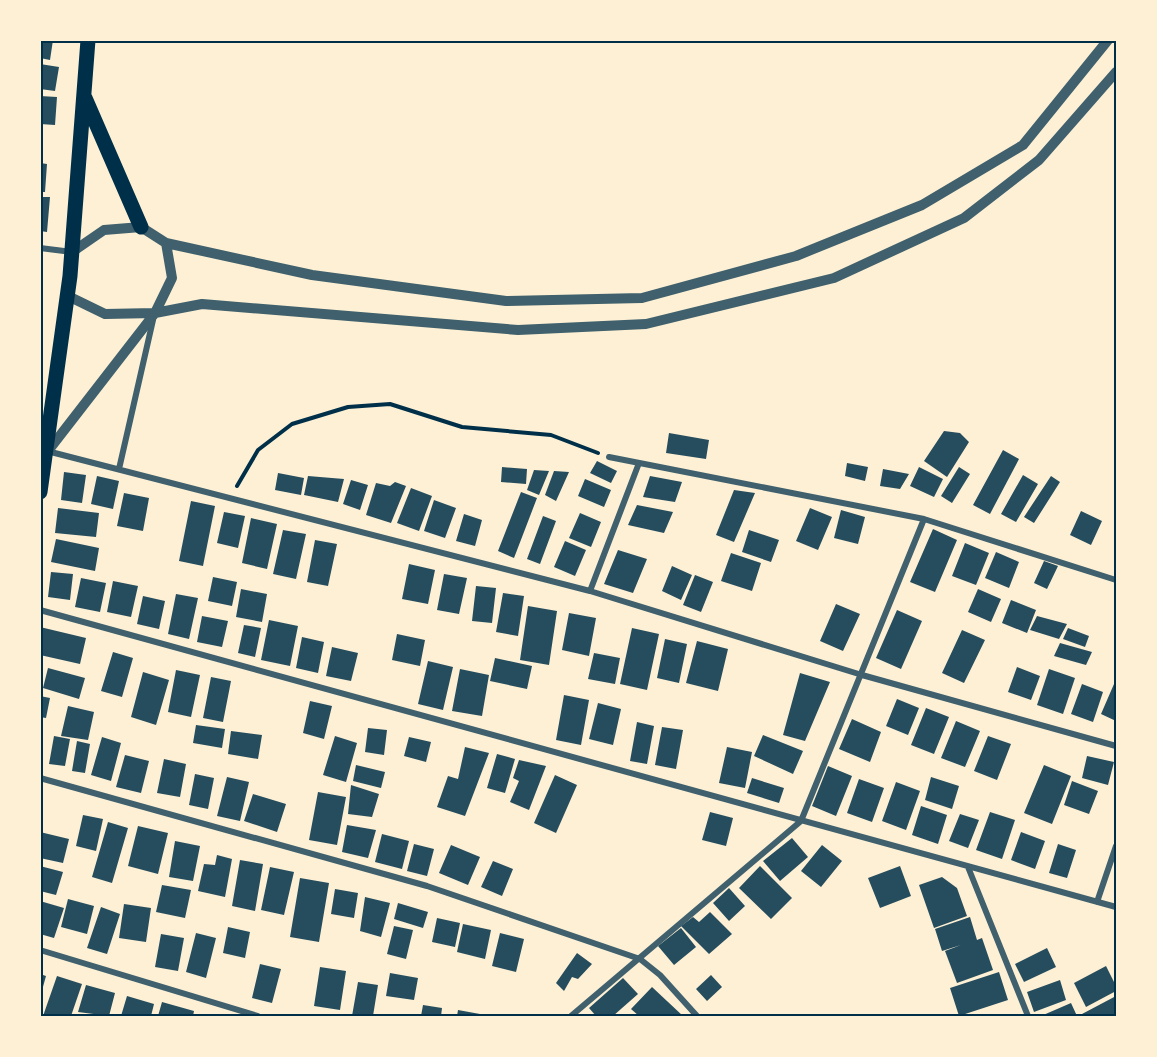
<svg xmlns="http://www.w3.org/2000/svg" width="1157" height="1057" font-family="'PT Sans Narrow',sans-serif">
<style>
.building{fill:#264d5e}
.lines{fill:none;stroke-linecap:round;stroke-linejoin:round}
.path{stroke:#003049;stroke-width:4}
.minor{stroke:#3f606c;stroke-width:6}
.tertiary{stroke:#3f606c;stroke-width:10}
.primary{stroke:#003049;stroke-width:15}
.neatline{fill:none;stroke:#003049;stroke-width:2}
</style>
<rect width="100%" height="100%" fill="#fdf0d5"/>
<path class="building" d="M40 40H53L50 60 40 58Z
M40 64 59 67 55 91 40 89Z
M40 96 57 97 55 125 40 124Z
M40 163 47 164 45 192H40Z
M40 197H50L47 232 40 231Z
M944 431 960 433 969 442 947 477 924 461Z
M669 433 709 440 706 459 666 453Z
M1003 450 1019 459 990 514 973 505Z
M597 461 617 471 611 483 590 473Z
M847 463 868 467 865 481 845 476Z
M502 467 527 469 526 484 501 482Z
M919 467 943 479 934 497 910 486Z
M959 467 970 474 952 503 941 496Z
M883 469 909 474 900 489 880 486Z
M534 470 549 471 539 495 527 490Z
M554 471 569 472 556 501 545 495Z
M64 472 86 475 82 503 61 500Z
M278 473 304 478 301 495 275 490Z
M1023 475 1038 484 1016 522 1001 514Z
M97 476 119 481 113 509 91 504Z
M308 476 344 479 338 502 304 495Z
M650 476 682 482 675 502 643 497Z
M1051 476 1060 482 1034 523 1024 517Z
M585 479 611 490 604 507 578 496Z
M351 480 368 485 360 510 343 504Z
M395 482 406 486 391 523 366 515 376 483 390 486Z
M411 488 432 496 419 531 397 523Z
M734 490 755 493 734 542 716 535Z
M521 492 537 498 514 558 498 551Z
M124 493 149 498 143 531 117 526Z
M434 500 456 508 445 538 424 531Z
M191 501 215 506 203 566 179 561Z
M637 505 673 512 664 533 628 525Z
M58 508 99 513 96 537 55 533Z
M810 508 832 517 818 550 796 541Z
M841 510 865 517 858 544 834 538Z
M1081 511 1102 521 1091 545 1070 535Z
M224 512 245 516 238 548 217 543Z
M580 513 601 522 591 547 569 538Z
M464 514 482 520 475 546 456 541Z
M543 516 556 521 540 564 527 559Z
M251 518 277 524 267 569 242 563Z
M933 529 957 540 935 592 910 582Z
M283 530 306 534 296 579 273 574Z
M749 530 779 540 771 562 742 552Z
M56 539 99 548 95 571 51 562Z
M315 540 337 544 328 586 307 582Z
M565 541 586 550 575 576 554 567Z
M965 543 989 553 976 585 952 576Z
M618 550 647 559 633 593 604 584Z
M996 552 1019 562 1009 588 985 578Z
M731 553 761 563 752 591 721 581Z
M1044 561 1058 566 1047 589 1034 583Z
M409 564 435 570 428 604 402 599Z
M672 566 692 575 681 600 662 591Z
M51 572 73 574 70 600 48 597Z
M444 574 467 578 459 614 437 610Z
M695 575 713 582 701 612 683 605Z
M213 577 237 582 232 606 208 601Z
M81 578 106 583 100 612 75 607Z
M113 581 138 586 131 617 107 612Z
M476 586 496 588 492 623 472 621Z
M241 589 267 594 262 622 236 617Z
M978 589 1001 599 991 622 968 612Z
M503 593 524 596 518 636 496 632Z
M176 594 198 598 189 639 168 634Z
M143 596 165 601 159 629 137 624Z
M1011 600 1036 610 1027 633 1002 623Z
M836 604 860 614 843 651 820 641Z
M528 606 557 611 549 665 520 660Z
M897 610 922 621 901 669 876 658Z
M569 613 596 618 589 656 562 650Z
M202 616 228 621 222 647 197 642Z
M1037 616 1067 624 1059 639 1030 630Z
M269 620 298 626 290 666 261 660Z
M244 625 261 628 255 657 238 653Z
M40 627 86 638 80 664 40 655Z
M632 628 659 634 647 690 620 684Z
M1068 628 1089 636 1085 647 1063 639Z
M962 630 985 640 964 683 942 673Z
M397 634 425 640 420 666 392 660Z
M302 637 324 642 318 673 296 668Z
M665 639 687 644 679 683 657 678Z
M697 641 728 649 718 691 686 683Z
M1060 643 1092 652 1086 665 1054 656Z
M332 647 358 653 351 681 326 676Z
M113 652 133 658 122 697 101 691Z
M594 653 620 658 615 684 588 679Z
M495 658 532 666 527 689 490 681Z
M428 661 453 667 443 710 418 704Z
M1017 667 1040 676 1031 700 1008 692Z
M48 668 85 678 79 699 43 688Z
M460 669 489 675 482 716 452 711Z
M1049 669 1075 678 1063 714 1037 705Z
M176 670 200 675 191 717 168 712Z
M143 672 169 680 156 725 131 717Z
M800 673 830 682 805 741 783 735Z
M211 677 231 681 223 722 203 718Z
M1082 684 1103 692 1093 722 1071 714Z
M1114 684 1116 685V721L1101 714Z
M564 695 589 700 581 745 556 740Z
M40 696 50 698 46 718 40 717Z
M897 699 919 708 908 735 886 726Z
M310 701 332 706 324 739 303 733Z
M598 703 621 709 613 745 589 739Z
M68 706 94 712 88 740 61 736Z
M926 708 949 717 934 754 911 745Z
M852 719 881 732 870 762 839 749Z
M956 721 980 731 965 767 941 758Z
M637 722 654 726 647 764 630 761Z
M196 725 225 729 222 748 193 743Z
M662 727 683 730 676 769 655 765Z
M368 728 387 730 384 755 365 752Z
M231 731 262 735 258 759 228 754Z
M763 735 803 751 793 774 754 756Z
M54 736 70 739 65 766 49 764Z
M335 736 357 743 346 782 323 775Z
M988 736 1011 744 997 780 974 771Z
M102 737 121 743 111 781 91 775Z
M409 737 431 742 426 762 404 756Z
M77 741 90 744 85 773 72 771Z
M465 747 489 753 465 816 437 807 448 776 458 779Z
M727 747 752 752 745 788 719 783Z
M497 754 515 759 505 793 487 788Z
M125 755 149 761 141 793 116 787Z
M1087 756 1114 762 1108 785 1082 778Z
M164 759 186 764 180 797 157 793Z
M519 760 546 766 529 810 510 802 519 781 513 778Z
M356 765 385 772 381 788 353 781Z
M1044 765 1071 776 1052 824 1024 813Z
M828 766 852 776 836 816 812 806Z
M195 774 214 778 208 809 189 805Z
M555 775 577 785 556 833 534 823Z
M227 777 249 782 240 821 217 816Z
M931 777 959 786 952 809 925 800Z
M752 778 784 788 779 803 747 793Z
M859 779 884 788 872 822 847 813Z
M1072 781 1098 791 1089 814 1064 805Z
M896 782 920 791 906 830 882 821Z
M351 785 379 794 372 817 348 814Z
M318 792 346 797 337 845 309 840Z
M253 794 286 804 277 832 244 821Z
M921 806 947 815 938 844 912 835Z
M710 812 733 818 726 846 702 840Z
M990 812 1015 820 1002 859 976 850Z
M960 814 979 820 968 848 949 841Z
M83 815 103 819 96 851 76 846Z
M108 822 128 828 112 883 92 877Z
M347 825 376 830 368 858 342 852Z
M138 826 168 833 158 874 128 866Z
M40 832 69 839 63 863 40 858Z
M1021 832 1045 841 1035 869 1011 860Z
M382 834 409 841 402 869 375 862Z
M792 838 808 857 780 881 763 861Z
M175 841 200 846 193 881 169 877Z
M414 844 434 849 427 876 407 871Z
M1058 844 1076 850 1067 878 1049 873Z
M451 845 480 857 468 885 439 873Z
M822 845 842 861 821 887 801 871Z
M217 855 232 859 225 897 198 891 204 864 215 865Z
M240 860 263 864 255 911 232 906Z
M493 861 513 869 502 896 481 887Z
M40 866 63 872 56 895 40 891Z
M760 866 792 898 771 919 739 888Z
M900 866 911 896 880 908 868 878Z
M270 867 294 872 284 915 261 910Z
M942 877 957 888 967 916 934 928 919 885Z
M300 878 329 883 319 942 290 937Z
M162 885 191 890 185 918 156 912Z
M729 888 745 906 729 921 713 903Z
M335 889 358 893 354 918 331 914Z
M365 897 390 903 381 937 360 931Z
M68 899 94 906 87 934 61 927Z
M40 901 64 908 54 938 40 934Z
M398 903 428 912 423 928 394 919Z
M124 904 151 908 146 942 119 938Z
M101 907 120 914 107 954 87 948Z
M710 912 732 934 709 954 681 926 693 917 699 922Z
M970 917 977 940 982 938 993 970 957 983 945 951 961 945 942 951 935 929Z
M437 918 460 923 455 947 432 942Z
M463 924 491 930 485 959 457 952Z
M394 926 413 930 406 959 387 954Z
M228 927 250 932 245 958 223 953Z
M681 928 696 947 674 965 658 946Z
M196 933 216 938 206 978 186 972Z
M500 933 524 939 516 972 492 966Z
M161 934 184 938 178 971 155 967Z
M1047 948 1056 967 1024 982 1015 964Z
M577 953 592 964 578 979 572 977 564 991 556 983Z
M260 964 281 969 272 1003 252 998Z
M1106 966 1116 986V991L1086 1007 1074 983Z
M320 967 346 971 340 1010 314 1006Z
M999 972 1008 1000 959 1016 950 988Z
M390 973 418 978 414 1000 386 996Z
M40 974 46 976 41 994H40Z
M711 975 722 987 707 1001 696 989Z
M57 976 82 984 71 1016H43Z
M623 978 638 994 613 1016H596L589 1008Z
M1060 980 1066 1000 1034 1012 1027 992Z
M358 982 378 985 373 1016H352Z
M86 985 115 993 109 1016 78 1012Z
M652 987 683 1016H639L631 1009Z
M127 996 154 1004 151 1016H121Z
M1116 996V1016H1083L1082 1014Z
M162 1002 194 1011 193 1016H158Z
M1071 1003 1077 1016H1041Z
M423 1005 442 1008 441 1016H421Z
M458 1010 480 1014V1016H457Z"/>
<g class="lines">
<path class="path" d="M237 486 258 450 292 424 348 407 390 404 462 427 551 435 598 453"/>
<path class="minor" d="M40 248 72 252
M47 451 590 591 862 675 1116 746
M609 457 924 519 1116 580
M119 469 153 320
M590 591 639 463
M40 610 1116 907
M40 778 427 886 640 959 660 975 697 1016
M968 867 1028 1016
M1097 902 1116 846
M40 950 258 1016
M571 1016 801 821 924 519"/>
<path class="tertiary" d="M72 252 104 230 141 227 166 243 312 275 506 301 642 298 796 256 922 205 1023 145 1108 40
M68 296 105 314 155 313 202 304 518 330 646 324 834 278 964 218 1039 160 1116 72
M48 451 155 313 172 278 166 243"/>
<path class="primary" d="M85 98 141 227
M40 492 70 276 88 40"/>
</g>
<rect width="1157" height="1057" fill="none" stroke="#fdf0d5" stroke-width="84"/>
<rect x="42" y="42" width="1073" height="973" class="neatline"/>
</svg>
